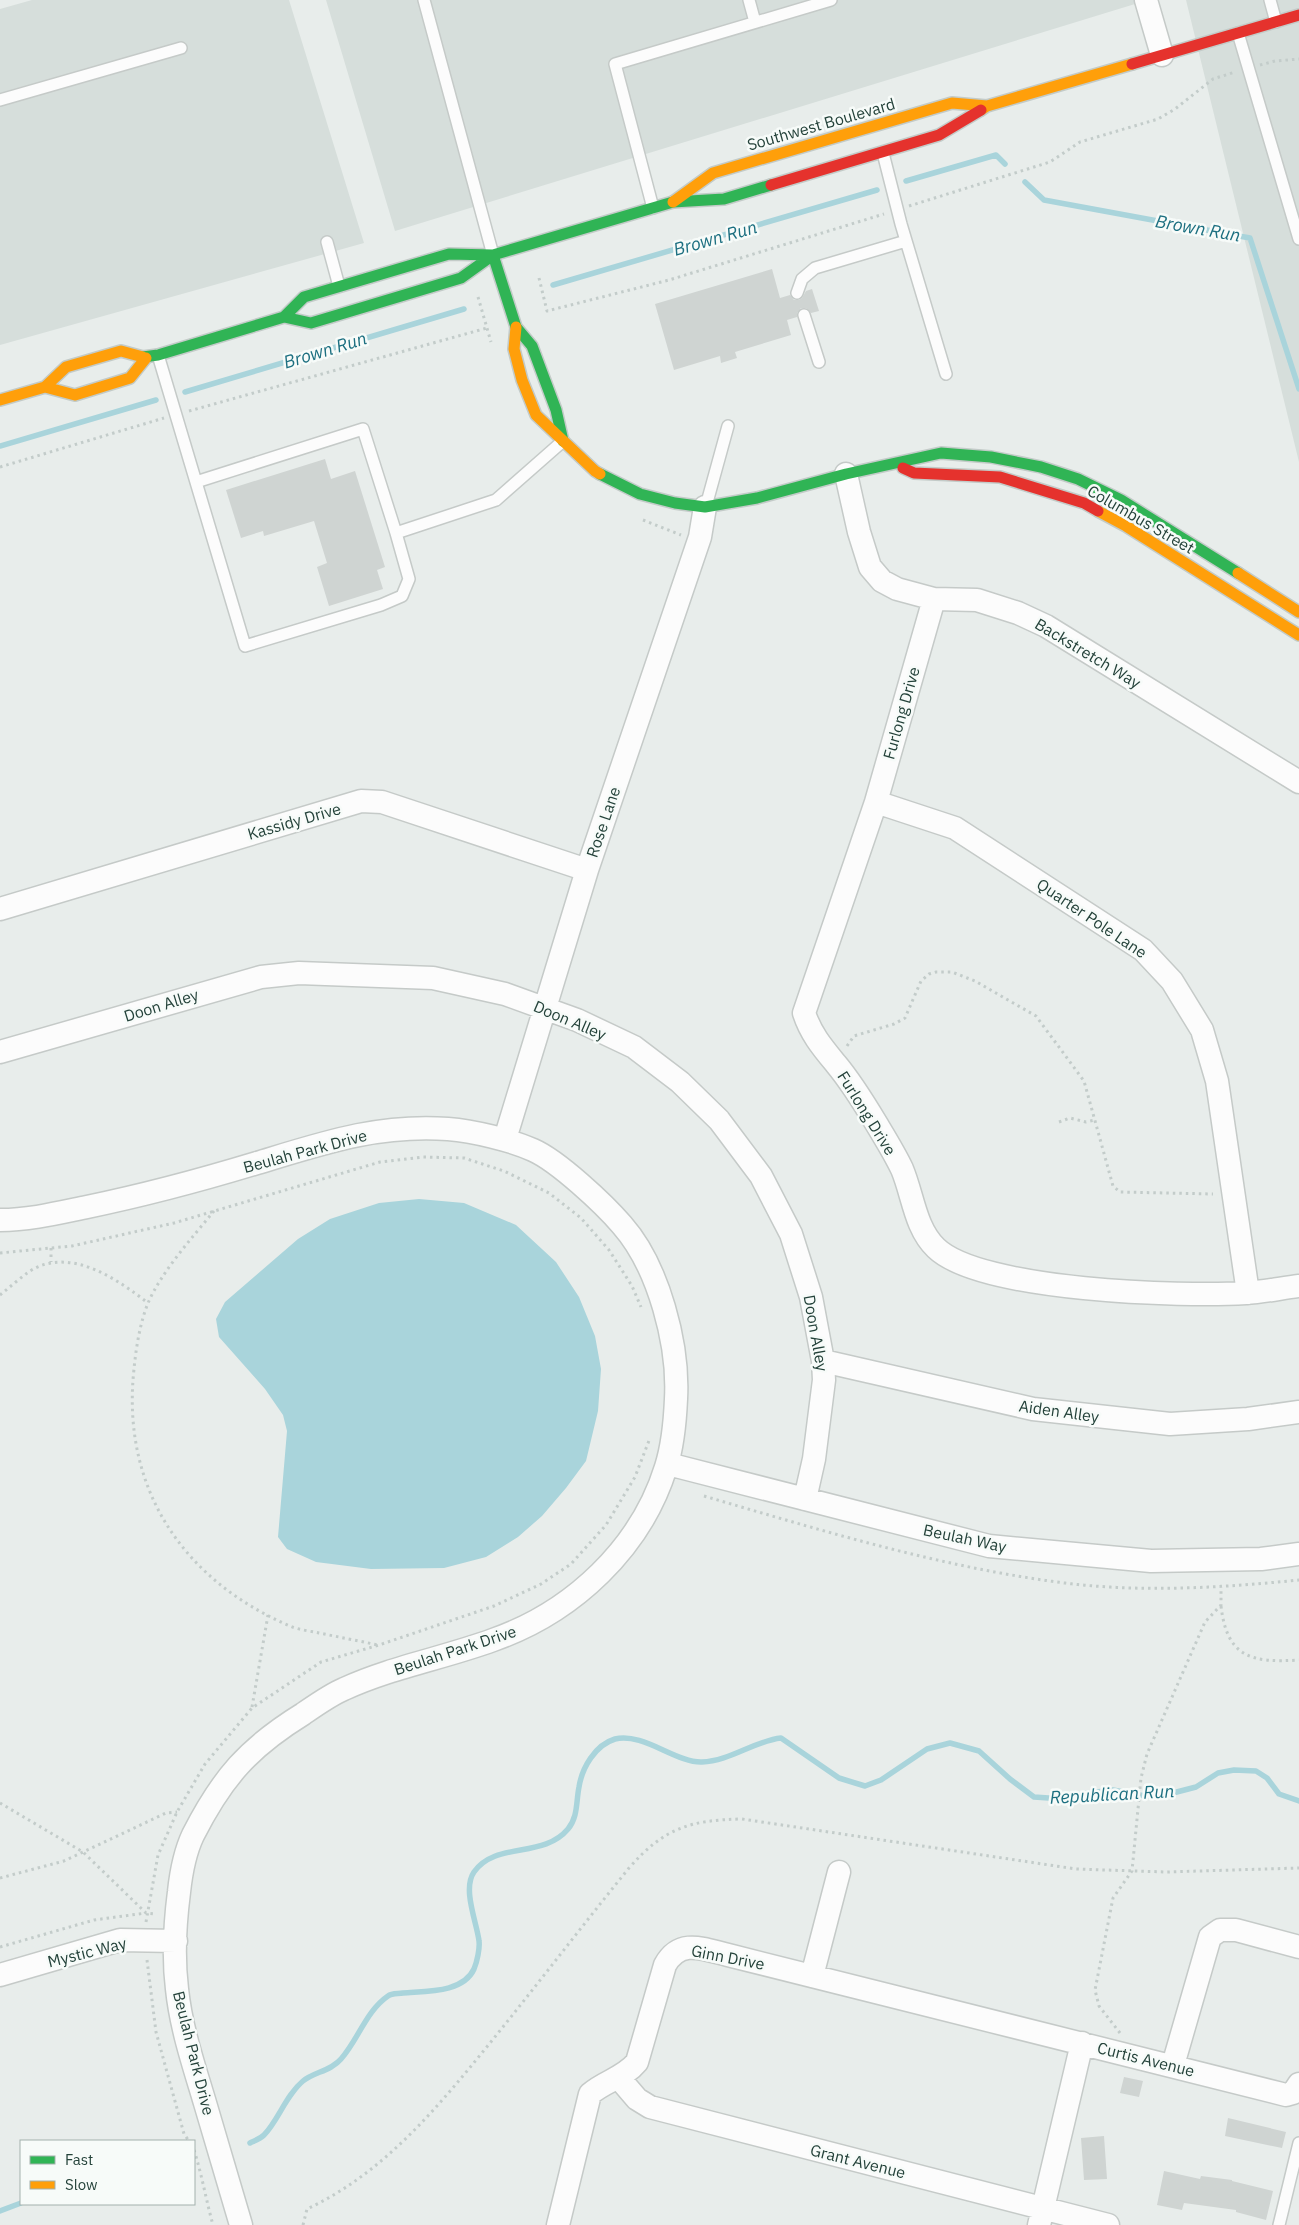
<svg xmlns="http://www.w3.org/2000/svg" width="1299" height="2225" font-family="'IBM Plex Sans',sans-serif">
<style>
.built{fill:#d6dedb}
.water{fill:#a9d4db}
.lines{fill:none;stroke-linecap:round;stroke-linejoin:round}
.stream{stroke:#a9d4db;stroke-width:5.5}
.building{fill:#cfd4d2}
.lane-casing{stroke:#c5cac8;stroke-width:14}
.street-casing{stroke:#c5cac8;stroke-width:25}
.fast-casing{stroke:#c3cbc8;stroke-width:14}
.slow-casing{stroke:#c3cbc8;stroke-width:14}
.jam-casing{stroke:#c3cbc8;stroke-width:14}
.path{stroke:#c3ccca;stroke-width:3;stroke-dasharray:2.5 4;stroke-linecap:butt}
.lane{stroke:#fcfcfc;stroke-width:11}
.street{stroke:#fcfcfc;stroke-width:22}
.fast{stroke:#30b455;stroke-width:11}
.slow{stroke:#ff9f0a;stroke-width:11}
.jam{stroke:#e5322d;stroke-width:11}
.labels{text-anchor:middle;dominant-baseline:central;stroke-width:5;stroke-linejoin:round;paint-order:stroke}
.street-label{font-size:16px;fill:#24423a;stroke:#f7fbf9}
.water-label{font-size:18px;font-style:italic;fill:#1c6f80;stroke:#f7fbf9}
</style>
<rect width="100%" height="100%" fill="#e8edeb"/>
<path class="built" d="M32 0H289L364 243 0 345V9Z
M326 0H1148L395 231Z
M1186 0H1299V462Z"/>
<path class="water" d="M419 1199 464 1203 516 1225 556 1262 579 1297 595 1336 601 1369 598 1411 586 1461 566 1488 542 1516 518 1537 486 1557 444 1568 371 1569 316 1562 287 1549 278 1537 287 1431 283 1415 265 1389 219 1337 216 1319 225 1302 298 1239 330 1219 379 1203Z"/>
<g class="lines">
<path class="stream" d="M906 181 996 155 1005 164
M1025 182 1044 200 1250 238 1299 389
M553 285 877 190
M185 392 464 309
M0 446 156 400
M250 2143C254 2141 260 2139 264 2135 278 2121 286 2095 303 2081 314 2072 331 2071 341 2059 358 2040 366 2011 388 1996 392 1993 398 1994 403 1993 426 1991 463 1993 474 1969 477 1962 480 1948 479 1941 477 1923 462 1889 474 1872 496 1841 543 1859 568 1829 578 1817 576 1802 579 1787 582 1768 595 1745 615 1739 643 1732 676 1763 702 1762 730 1761 754 1741 781 1738L839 1778 865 1786 881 1780 927 1749 950 1743 979 1751 1010 1779 1034 1797 1063 1799 1088 1793 1113 1790 1145 1796 1169 1794 1196 1787 1218 1773 1234 1770 1256 1771 1267 1778 1279 1794 1299 1801
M0 2211 21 2203"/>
</g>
<path class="building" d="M772 269 780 298 790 295 794 300H799L802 298 806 291 812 289 819 311 811 313 806 308H801L797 313V317L787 320 791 335 735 352 737 358 721 363 720 356 674 370 655 304Z
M325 459 331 479 355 471 385 567 377 570 383 589 329 606 317 567 327 563 314 521 264 536 263 531 241 538 226 490Z
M1124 2077 1143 2081 1139 2097 1120 2093Z
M1228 2118 1286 2132 1282 2148 1225 2136Z
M1104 2136 1107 2179 1084 2180 1081 2138Z
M1164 2171 1200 2179 1201 2176 1232 2180V2181L1273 2191 1266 2220 1236 2212V2210L1184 2203 1182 2210 1157 2205Z"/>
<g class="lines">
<defs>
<path id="lane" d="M424 0 493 255
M749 0 755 22
M1270 0 1276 22
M1238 33 1299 239
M0 100 181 48
M883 153 901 224 946 374
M653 208 615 64 831 0
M327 242 339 286
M797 293 802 279 815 268 906 241
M804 315 819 362
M158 355 245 646 381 605 402 596 409 579 396 533 496 500 563 441
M196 482 363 429 396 533
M706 506 728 426
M1279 2225 1299 2143"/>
<path id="street" d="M1146 0 1162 55
M846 474 859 532 870 567 882 581 897 589 934 599 977 600 1018 613 1046 626 1299 782
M934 599 876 802 804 1013C811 1034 822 1047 836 1064 851 1082 864 1103 876 1123 885 1138 895 1154 902 1169 913 1195 915 1228 936 1248 980 1291 1184 1297 1246 1293 1264 1292 1282 1288 1299 1286
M876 802 955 828 1143 950 1172 981 1202 1030 1217 1081 1248 1293
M0 909 361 801 382 802 587 870
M0 1052 261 977 299 973 433 978 505 994 577 1020 634 1047 680 1082 719 1120 761 1176 791 1234 811 1297 823 1361 824 1380 814 1459 805 1499
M505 1139 587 870 700 537 705 507
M0 1220C30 1220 58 1213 87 1207 145 1195 201 1180 257 1163 323 1143 378 1124 448 1129 473 1131 511 1140 533 1150 558 1161 604 1204 622 1225 659 1267 679 1345 676 1399 675 1422 673 1445 666 1467 641 1548 573 1612 493 1640 444 1658 392 1667 344 1689 330 1695 316 1705 303 1714 248 1748 222 1778 193 1835 185 1852 181 1873 179 1892 175 1923 173 1957 177 1989 181 2028 194 2066 205 2103 217 2144 229 2184 241 2225
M823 1361 1033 1409 1170 1424 1248 1419 1299 1412
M668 1464 989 1546 1151 1561 1261 1559 1299 1554
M0 1975 120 1940 176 1941
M812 1976 839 1872
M1173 2065 1210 1937 1220 1930H1236L1299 1947
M619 2078 637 2099 650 2107 1108 2225
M558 2225 590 2094C605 2081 624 2078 637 2062L665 1965C680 1938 703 1949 728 1955L1286 2095 1293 2093 1299 2084
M1039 2225 1082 2043"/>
<path id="fast" d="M493 255 516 327 532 346 556 410 563 441
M284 317 311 323 461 278 493 255
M143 357 158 355 284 317 304 297 449 254 493 255 673 202 724 199 771 185
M600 474 640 494 675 503 705 507 757 498 846 474 941 453 991 457 1041 467 1078 479 1121 500 1238 573"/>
<path id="slow" d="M981 110 987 106 1132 64
M673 202 713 173 952 103 987 106
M516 327 514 349 522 380 536 415 595 471 600 474
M45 387 75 395 130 378 146 358
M0 400 45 387 66 367 121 351 143 357
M1098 511 1126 526 1299 635
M1238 573 1299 612"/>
<path id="jam" d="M1132 64 1299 15
M771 185 939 135 981 110
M903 468 914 473 1000 477 1084 503 1098 511"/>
</defs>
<use href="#lane" class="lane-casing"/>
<use href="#street" class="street-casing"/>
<use href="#fast" class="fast-casing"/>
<use href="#slow" class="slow-casing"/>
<use href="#jam" class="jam-casing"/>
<path class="path" d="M1260 65 1275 61 1299 59
M909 206 1050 162 1080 142 1158 119 1175 109 1213 79 1235 72
M539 278 547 311 669 280 884 214
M478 297 491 342
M189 411 487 328
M0 467 164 418
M643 520 681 535
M847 1046 854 1036 894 1024 905 1018 921 981 929 974 936 972H952L975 981 1036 1016 1084 1081 1113 1186 1120 1192 1213 1194
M1059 1122 1070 1118 1086 1122 1095 1120
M214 1211C192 1238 162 1271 148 1303 140 1323 136 1348 134 1369 121 1487 182 1580 290 1626 299 1630 310 1631 319 1633 339 1637 359 1641 378 1645
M51 1248V1262
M0 1253 72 1246 174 1223 380 1162 423 1157 464 1158 504 1171 549 1193 581 1218 609 1250 632 1286 641 1307
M0 1295C10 1287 20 1278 30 1271 70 1246 117 1279 148 1303
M704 1496C820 1530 937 1566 1057 1582 1137 1593 1219 1588 1299 1580
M1221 1606C1227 1658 1252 1663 1299 1660
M252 1707 268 1615
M0 1803 83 1852 146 1913 156 1914
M0 1878 64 1861 166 1813 177 1812
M146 1922 158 1855 177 1812 205 1764 252 1708 321 1662 379 1645 494 1606 541 1584 571 1564 606 1525 635 1477 650 1438
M0 1947 94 1920 146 1913
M147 1960 156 2032 184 2134 189 2141
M1120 2033 1099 2006 1095 1990 1113 1898 1132 1871 1141 1778 1147 1754 1205 1622 1221 1605V1587
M194 2150C202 2175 206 2200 213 2225
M303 2225 307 2209C384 2173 437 2108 490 2043 537 1985 582 1926 629 1868 664 1828 690 1820 742 1819L1076 1869 1166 1872 1299 1868"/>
<use href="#lane" class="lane"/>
<use href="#street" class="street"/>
<use href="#fast" class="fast"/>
<use href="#slow" class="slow"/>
<use href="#jam" class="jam"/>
</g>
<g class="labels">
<g class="street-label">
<text transform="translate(821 124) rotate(-16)">Southwest Boulevard</text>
<text transform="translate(1141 519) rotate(30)">Columbus Street</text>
<text transform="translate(1088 653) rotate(31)">Backstretch Way</text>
<text transform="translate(901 713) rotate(-74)">Furlong Drive</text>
<text transform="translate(294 821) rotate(-16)">Kassidy Drive</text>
<text transform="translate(603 822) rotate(-71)">Rose Lane</text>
<text transform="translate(1092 918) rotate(34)">Quarter Pole Lane</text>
<text transform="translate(161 1005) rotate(-17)">Doon Alley</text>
<text transform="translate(570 1020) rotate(23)">Doon Alley</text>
<text transform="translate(867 1113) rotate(58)">Furlong Drive</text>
<text transform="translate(305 1151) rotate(-15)">Beulah Park Drive</text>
<text transform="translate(816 1333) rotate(80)">Doon Alley</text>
<text transform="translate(1059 1411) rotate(8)">Aiden Alley</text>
<text transform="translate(965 1538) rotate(12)">Beulah Way</text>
<text transform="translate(455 1650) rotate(-18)">Beulah Park Drive</text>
<text transform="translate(87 1952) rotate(-14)">Mystic Way</text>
<text transform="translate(728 1957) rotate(11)">Ginn Drive</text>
<text transform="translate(194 2053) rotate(76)">Beulah Park Drive</text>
<text transform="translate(1146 2059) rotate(14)">Curtis Avenue</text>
<text transform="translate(858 2161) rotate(14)">Grant Avenue</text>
</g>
<g class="water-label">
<text transform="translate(1198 228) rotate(10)">Brown Run</text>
<text transform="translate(715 238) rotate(-16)">Brown Run</text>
<text transform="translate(325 350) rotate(-17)">Brown Run</text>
<text transform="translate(1112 1794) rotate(-3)">Republican Run</text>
</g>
</g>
<rect x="20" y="2140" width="175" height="65" fill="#f7fbf9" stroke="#a3b1ad"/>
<rect x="30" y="2156" width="25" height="8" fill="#30b455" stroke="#a3b1ad"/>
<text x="65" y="2165" font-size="15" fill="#24423a">Fast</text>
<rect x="30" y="2181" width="25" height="8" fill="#ff9f0a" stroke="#a3b1ad"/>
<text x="65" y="2190" font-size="15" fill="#24423a">Slow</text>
</svg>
